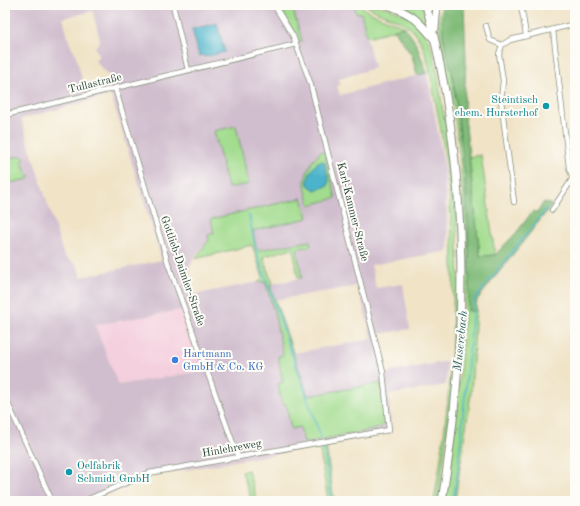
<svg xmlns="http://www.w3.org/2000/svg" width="580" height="506" font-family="'Old Standard TT',serif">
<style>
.built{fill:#f4cfde}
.industrial{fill:#d0bdce;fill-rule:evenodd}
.green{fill:#a2dc8e;stroke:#608c61}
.forest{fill:#81bc79;stroke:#507c56}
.water{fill:#4cb3cb;stroke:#367880}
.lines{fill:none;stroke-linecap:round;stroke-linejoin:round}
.stream{stroke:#4cb3cb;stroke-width:1.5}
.minor-casing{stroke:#88907d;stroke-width:6}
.primary-casing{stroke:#88907d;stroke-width:9}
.minor{stroke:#fff;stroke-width:4.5}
.primary{stroke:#fff;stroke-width:7}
.culture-dot{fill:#0f9aa8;stroke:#fdfcf7;stroke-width:1.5}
.shop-dot{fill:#3f7fe0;stroke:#fdfcf7;stroke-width:1.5}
.labels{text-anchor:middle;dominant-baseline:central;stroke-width:4;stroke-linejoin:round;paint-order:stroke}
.street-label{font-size:11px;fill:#1f3d34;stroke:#fdfcf7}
.culture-label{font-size:11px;fill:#0d838f;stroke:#fdfcf7;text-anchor:end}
.shop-label{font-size:11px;fill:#366cbe;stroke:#fdfcf7;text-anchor:start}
.water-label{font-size:12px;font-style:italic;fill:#2c6061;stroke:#fdfcf7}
</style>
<rect width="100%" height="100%" fill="#fdfcf7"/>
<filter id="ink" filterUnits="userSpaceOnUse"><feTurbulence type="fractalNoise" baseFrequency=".025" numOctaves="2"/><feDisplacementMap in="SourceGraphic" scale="8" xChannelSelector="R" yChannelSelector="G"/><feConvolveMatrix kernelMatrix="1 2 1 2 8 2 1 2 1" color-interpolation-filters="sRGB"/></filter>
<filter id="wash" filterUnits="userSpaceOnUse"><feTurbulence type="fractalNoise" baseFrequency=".012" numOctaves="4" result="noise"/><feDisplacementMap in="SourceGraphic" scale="16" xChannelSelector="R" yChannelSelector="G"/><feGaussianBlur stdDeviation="0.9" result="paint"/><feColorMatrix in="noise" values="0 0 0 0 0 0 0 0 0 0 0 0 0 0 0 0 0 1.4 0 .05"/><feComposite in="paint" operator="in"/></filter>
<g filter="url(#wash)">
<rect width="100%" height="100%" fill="#f0e3c6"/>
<path class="built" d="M182 310 203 371 117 385 95 325Z"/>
<path class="industrial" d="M5 5H354L361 13 374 68 339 79 340 85 337 86 340 95 427 73 444 165 449 251 371 265 376 288 403 284 410 329 379 334 385 373 447 361 446 385 389 395 391 433 152 476 93 501H5ZM93 11 100 41 95 47 99 56 95 61 109 76 114 85 85 92 75 52 70 45 63 18ZM111 95 162 260 81 277 77 265 64 256 21 119ZM302 198 308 218 253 231 256 248 259 250 310 241 297 249 302 278 270 284 275 300 358 286 372 339 293 353 308 396 381 384 384 423 377 429 304 442 300 427 286 403 282 404 278 384 283 382 278 357 283 355 274 311 266 285 265 282H258L192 295 189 269 193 259 214 233 211 220ZM182 310 203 371 118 385 95 325Z"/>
<path class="green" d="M282 5H296L292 6 302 41 299 42 280 7Z
M348 5H359L371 13 405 27 367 37 361 13H356L354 5Z
M366 5C386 5 410 13 422 29 437 50 438 80 442 105 450 151 456 198 458 245 461 331 450 416 438 501H434C457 372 462 227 435 99 431 78 429 54 417 36 405 17 382 18 366 5Z
M394 5H422L429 29Z
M442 5H445L443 38 452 74 464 168 470 279 468 310 476 311 471 393 455 501H445C457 411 468 321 464 230 463 191 460 151 454 112 450 82 433 32 442 5Z
M236 126 249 184 228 188 214 131Z
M324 151 336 198 310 205C304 185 302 181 312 162 314 158 318 157 320 152Z
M481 155 495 255 480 256 469 157Z
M21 156 26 159 22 161 27 175H30L29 179 5 184V159Z
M302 198 308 218 253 231 256 248H258L259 250 310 241 311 246 297 249 302 278H298L293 248 265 256 264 259 272 284 270 285 308 396 381 383 384 423 382 426 377 429 304 443 300 427 291 429 286 404H282L278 384 283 382 278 356 283 355 274 311 266 285 265 282H258L263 277 252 245 195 259 209 240 208 235 214 233 211 219Z
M326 445 334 501H328L319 446Z
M248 470 257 501H252L242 472Z"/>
<path class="forest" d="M445 5H464L466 59 464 109 480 256 495 255 516 233 533 211 537 213 544 202 552 205 477 300 476 311H468C472 244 466 176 457 110 456 98 454 86 452 74 447 51 438 28 445 5Z
M405 27 416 43 427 73 417 75 412 56 394 29Z"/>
<path class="water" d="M217 23 225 52 204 57 203 55 199 56 192 29Z
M324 161 329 180 328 186 315 190 308 185C306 177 312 168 318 162Z"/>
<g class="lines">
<path class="stream" d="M249 215 256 250 321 438
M324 449 332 501
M453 501 458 468 474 300 547 208"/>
</g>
</g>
<g filter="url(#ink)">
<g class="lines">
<defs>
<path id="minor" d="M173 5 188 70
M521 5 526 35
M486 26 490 40 502 45
M553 30 569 168 573 178
M115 88 168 263 238 457
M5 115 296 44
M514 202 501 100 503 81 499 54 502 45 510 40 575 24
M552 210 573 178
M5 397 52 501
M84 501 149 473 389 430 383 372 310 82 293 36 274 5"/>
<path id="primary" d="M388 5C412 14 418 20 434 39
M426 5C470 167 469 336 442 501
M435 28 437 5"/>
</defs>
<use href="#minor" class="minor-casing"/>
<use href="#primary" class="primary-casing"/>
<use href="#minor" class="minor"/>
<use href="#primary" class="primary"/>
</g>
</g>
<g class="culture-dot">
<circle cx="546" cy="106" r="4"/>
<circle cx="69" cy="472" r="4"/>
</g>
<circle class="shop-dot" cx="175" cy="360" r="4"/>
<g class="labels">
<g class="street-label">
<text transform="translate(95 84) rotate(-14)">Tullastraße</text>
<text transform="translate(352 212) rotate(76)">Karl-Kammer-Straße</text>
<text transform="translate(182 271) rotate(71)">Gottlieb-Daimler-Straße</text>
<text transform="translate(232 449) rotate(-10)">Hinlehreweg</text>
</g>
<g class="culture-label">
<text x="538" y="100">Steintisch<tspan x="538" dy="13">ehem. Hursterhof</tspan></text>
<text x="77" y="466" text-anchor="start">Oelfabrik<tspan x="77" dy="13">Schmidt GmbH</tspan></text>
</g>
<g class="shop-label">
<text x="183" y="354">Hartmann<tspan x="183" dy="13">GmbH &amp; Co. KG</tspan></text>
</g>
<g class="water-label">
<text transform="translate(461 341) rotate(-84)">Muserebach</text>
</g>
</g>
<rect width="580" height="506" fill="none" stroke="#fdfcf7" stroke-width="20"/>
</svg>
